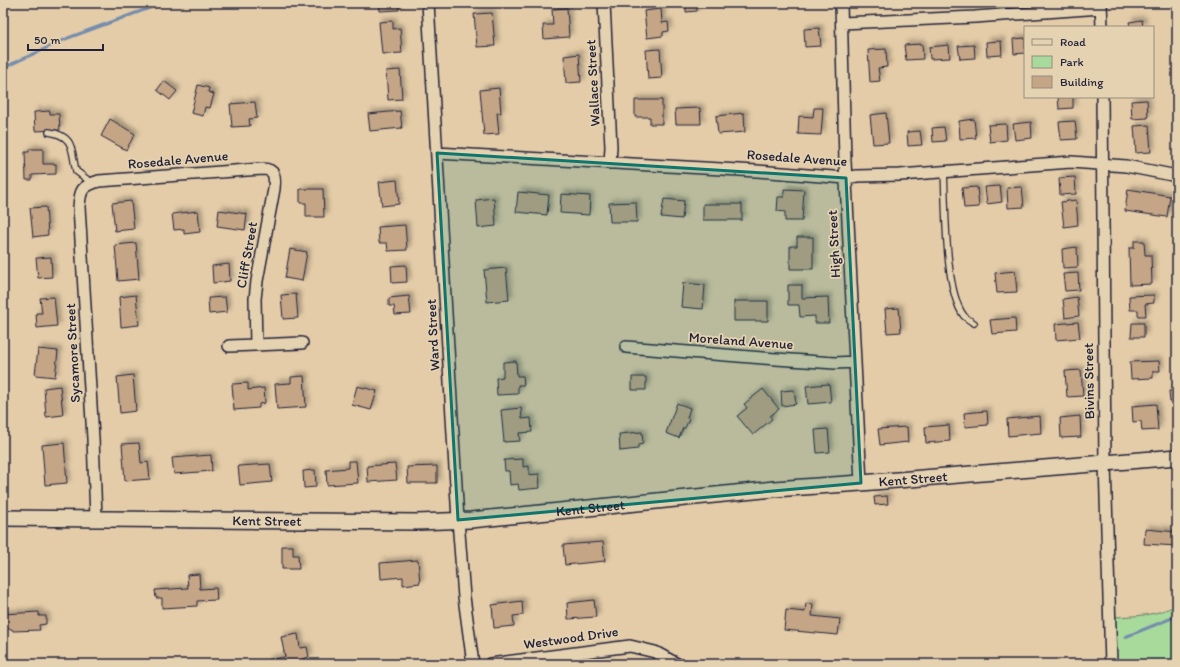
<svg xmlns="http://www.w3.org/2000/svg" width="1180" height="667" font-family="Itim,sans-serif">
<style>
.green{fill:#a8da9b;stroke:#657e6b}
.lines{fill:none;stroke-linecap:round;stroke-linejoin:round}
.stream{stroke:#758dac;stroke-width:3}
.building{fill:#c4a586;stroke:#22223b;filter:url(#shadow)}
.lane-casing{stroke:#22223b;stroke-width:8}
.street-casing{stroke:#22223b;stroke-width:14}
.secondary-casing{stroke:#22223b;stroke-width:18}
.lane{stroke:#e5d2b0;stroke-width:5.5}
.street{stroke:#e5d2b0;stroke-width:11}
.secondary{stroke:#e5d2b0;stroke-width:15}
.marked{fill:#0f766e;fill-opacity:0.2;stroke:#0f766e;stroke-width:3;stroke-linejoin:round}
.labels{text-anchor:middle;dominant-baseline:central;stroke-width:3.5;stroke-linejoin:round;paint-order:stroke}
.street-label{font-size:14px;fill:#22223b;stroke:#e5d2b0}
</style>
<defs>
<filter id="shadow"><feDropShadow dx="3.5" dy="-3.5" stdDeviation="2" flood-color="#0004"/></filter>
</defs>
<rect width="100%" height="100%" fill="#e4cca8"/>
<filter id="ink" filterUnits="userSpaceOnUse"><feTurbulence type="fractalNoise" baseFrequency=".025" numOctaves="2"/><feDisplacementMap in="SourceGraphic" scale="8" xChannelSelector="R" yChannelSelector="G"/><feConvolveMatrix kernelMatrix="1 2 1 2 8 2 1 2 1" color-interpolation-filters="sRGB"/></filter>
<g filter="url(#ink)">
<path class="green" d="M1177 605V664H1114L1113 617C1137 616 1155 616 1177 605Z"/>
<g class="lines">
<path class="stream" d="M3 68 68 38 163 3
M1125 637 1177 616
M1075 664V661"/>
</g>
<path class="building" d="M379 3H399V10L380 11Z
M686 3H697V11L686 12Z
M567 8 569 37 544 39 543 25H553L552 9Z
M661 9 662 23 668 22 669 31 663 32V36L647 38 644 11Z
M492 13 495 46 477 47 474 14Z
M1142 20 1143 27H1130L1129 22Z
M393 21V29L400 28 402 53 382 54 379 22Z
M819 28 821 46 805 47 804 29Z
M1025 38V53L1014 54 1013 39Z
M1001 41 1002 55 987 56 986 42Z
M922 44 923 59 906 60 904 45Z
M949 45 950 58 930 59 929 47Z
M974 45 975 58 960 59 958 46Z
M660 49 662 78 648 79 646 50Z
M886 49 887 67 878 68 880 81 870 82 868 50Z
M579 54 581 82 566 83 564 56Z
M400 70 402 99 388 100 386 71Z
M164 81 177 91 170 100 157 90Z
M198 85 209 88 208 92 214 94 210 108 205 107 203 116 191 113Z
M499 88 501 113H497L499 134 484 135 480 90Z
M1058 97H1073V108L1059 109Z
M635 100H662V124H650V117H635Z
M1147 100 1148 118 1132 119 1131 101Z
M255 102 257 118 249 119 250 126 232 127 230 104Z
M700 108 701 124H676L675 109Z
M814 108H823L821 135 798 134 799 116 813 117Z
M50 111V114H59L60 130 35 131 34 112Z
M400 111 402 128 370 131 368 114Z
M744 113 745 132 718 134 716 116Z
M886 113 889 143 873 144 870 115Z
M110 119 135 134 126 150 101 136Z
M974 119 976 138 960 139 959 121Z
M1075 121 1077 139 1061 140 1059 122Z
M1031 122 1032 138 1015 140 1013 124Z
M1006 124 1007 140 990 142 988 125Z
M1149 125 1151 152 1136 153 1134 126Z
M944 127 946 141 933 142 932 128Z
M920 131 922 145 908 146 907 132Z
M29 149H43V164H56V174L32 175V180H26L25 152H29Z
M1075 177 1076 194 1060 195 1059 178Z
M397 180 399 204 382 206 379 182Z
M1000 186 1002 202 987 204 985 187Z
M977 187 979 207 964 208 962 188Z
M1022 187 1024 207 1008 208 1007 188Z
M300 189H323L324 217H306V203H300Z
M784 189 804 190 802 221H785V212L777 211 778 197H784Z
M1128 189 1170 196 1167 217 1125 211Z
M518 192 549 195 547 215 516 212Z
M561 194 590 196 589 215 560 213Z
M494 198 496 226 478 228 476 200Z
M664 199 684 201 682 219 661 217Z
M1076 200 1078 225 1064 227 1061 202Z
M131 201 134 229 115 231 112 203Z
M636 202 637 222H610L609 203Z
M703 204H742V220H703Z
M46 207 48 235 33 237 30 208Z
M219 210 247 214 245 230 217 226Z
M198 211 200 232 184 234V229L174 230 172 214Z
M405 225 407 250 388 251 387 243H379L378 227Z
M797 237H813V269H790V246H797Z
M1134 241H1144L1145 255H1151L1152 284 1130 285 1129 248H1134Z
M136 243 139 279 118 281 115 245Z
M1077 247 1078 267 1063 268 1062 249Z
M290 249 307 252 302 281 285 278Z
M51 257 52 277 38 278 36 258Z
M229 264 230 281 213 283 212 266Z
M406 265 407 282 392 283 391 266Z
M506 268 509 300 487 302 484 270Z
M1015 271 1017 292 997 293 995 273Z
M1078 273 1079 290 1065 291 1063 274Z
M683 283 705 285 703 309 681 307Z
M788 285H802V298L828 297 829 323H815V316L800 317 799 305H788Z
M296 294 298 318 283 319 281 295Z
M136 295 139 325 121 327 119 297Z
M1154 295V303L1145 304 1146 316H1138V310H1130L1129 296Z
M409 296 411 314 395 315 394 306H389V298Z
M54 297 57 326 37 328 36 313H42L40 298Z
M225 297 227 312 209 314 208 298Z
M1077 297 1079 316 1065 318 1063 299Z
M734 301H768V321H734Z
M899 308 901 332 887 333 885 309Z
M1015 318 1016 332 992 334 990 320Z
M1078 322 1080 338 1056 340 1055 324Z
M1132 323H1144V337H1131Z
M38 349 58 351 55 377 35 375Z
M516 361 517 376H523L524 385H518V394L497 395 496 378 503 377V362Z
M1159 361 1160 371H1153V378L1131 379 1130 362Z
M1081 370 1083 396 1067 397 1065 371Z
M133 375 136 411 120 413 117 377Z
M304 376 306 407 277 409 275 384 291 383V377Z
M632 377H646V390H632Z
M248 383V390L264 388 265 403 259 404V408L234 410 232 384Z
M829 384 831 402 808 404 806 386Z
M60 386 63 415 46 417 44 388Z
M357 386 377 391 371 410 352 405Z
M763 389 779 409 770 416 772 419 753 435 737 416 747 408 744 404Z
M794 390 796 404 782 406 781 391Z
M1177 390V401L1170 402 1169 391Z
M677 403 690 408 687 418 689 419 685 428H683L679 438 666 433Z
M1156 404 1158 430 1142 431 1141 421 1133 422 1132 406Z
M521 408 522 419 531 418 532 432 519 433 520 441 504 442 501 410Z
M987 411 988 425 965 427 964 413Z
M1040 416 1041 433 1008 436 1007 419Z
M1080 416 1081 437 1061 438 1060 418Z
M949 425 950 441 926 443 925 427Z
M907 427 908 442 880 445 878 429Z
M828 429 830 452 817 453 815 430Z
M642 432 643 444 638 445V449L620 451 619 434Z
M64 443 67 483 45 485 42 445Z
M139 443 141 463 148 462 150 479 125 481 122 444Z
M211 455 212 471 174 474 172 458Z
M523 459V467L529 466V475L539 474 540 488 519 490 518 484 510 485 509 471H505L504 460Z
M348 461H356L358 483 327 485 326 470 348 468Z
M270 464 272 482 240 485 238 466Z
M395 464 397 480 368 482 367 466Z
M437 466V483H408L407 467Z
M315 470 316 487 304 488 303 471Z
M887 496 888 504 875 505 874 497Z
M1145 529 1177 532V546L1144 544Z
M603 542 605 561 565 565 563 545Z
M282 546H293V555H298L299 569H282Z
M418 560 420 583 403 585V577L381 579 380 563Z
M199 574 200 589 216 588 217 600 197 601V606L162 608V598H156L155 590 188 588 187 575Z
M594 600 596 617 568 619 567 603Z
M522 601 523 615 513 616 514 626 494 628 492 605Z
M806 603 813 604 812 616 840 619 838 635 784 630 786 610 805 612Z
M39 612V616H46V624L39 625 40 630 13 631 12 629H3V614Z
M298 634 300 648 307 647 309 657 302 659 303 664H268L267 660 285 657 281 637Z"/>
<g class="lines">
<defs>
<path id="lane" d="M49 132C75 136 71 150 76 171L92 183
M944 171C946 205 944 290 964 316 967 319 971 321 974 323"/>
<path id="street" d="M428 3 458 520 464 597 473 664
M604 3 611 147 610 163
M841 3 845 161 861 483
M1101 3 1102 27
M842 23 975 17 1101 8
M1102 97 1105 463 1111 664
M437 153 757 171 846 178 857 176 900 175 1071 162 1126 166 1177 176
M229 346 302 343
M626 347 776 359 835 363 855 362
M96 518 93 438 79 207C80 190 82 186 99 181L262 169C276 169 275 178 274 189L257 281 255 299 256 345
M490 664 630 646 655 652 677 664"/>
<g id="secondary">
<path id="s1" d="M3 518 417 522 471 520 774 489 861 483 1177 457"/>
</g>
</defs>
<use href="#lane" class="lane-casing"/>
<use href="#street" class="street-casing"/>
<use href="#secondary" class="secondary-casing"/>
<use href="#lane" class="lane"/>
<use href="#street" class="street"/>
<use href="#secondary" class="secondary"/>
</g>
</g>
<path class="marked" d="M437 153 846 178 861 483 458 520Z"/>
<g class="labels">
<g class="street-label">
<text transform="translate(593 83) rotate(-93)">Wallace Street</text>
<text transform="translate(797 158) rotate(4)">Rosedale Avenue</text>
<text transform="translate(178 160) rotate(-5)">Rosedale Avenue</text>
<text transform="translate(834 244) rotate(-93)">High Street</text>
<text transform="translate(247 255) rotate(-80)">Cliff Street</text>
<text transform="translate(433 335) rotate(-93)">Ward Street</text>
<text transform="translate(741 341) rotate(4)">Moreland Avenue</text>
<text transform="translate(73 353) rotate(-93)">Sycamore Street</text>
<text transform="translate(1089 381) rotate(-91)">Bivins Street</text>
<text stroke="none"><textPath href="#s1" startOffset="912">Kent Street</textPath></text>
<text stroke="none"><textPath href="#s1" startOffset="588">Kent Street</textPath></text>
<text stroke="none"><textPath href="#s1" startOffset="264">Kent Street</textPath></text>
<text transform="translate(571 638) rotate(-8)">Westwood Drive</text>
</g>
</g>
<rect width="1180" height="667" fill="none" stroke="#e5d2b0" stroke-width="16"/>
<rect x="8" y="8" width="1164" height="651" fill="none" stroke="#22223b" stroke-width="1.5" filter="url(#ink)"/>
<rect x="1024" y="26" width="130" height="72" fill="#e5d2b0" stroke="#978c81"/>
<rect x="1032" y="39" width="20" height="6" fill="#e5d2b0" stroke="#978c81"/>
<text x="1060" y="46" font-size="12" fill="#22223b">Road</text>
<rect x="1032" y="56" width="20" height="12" fill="#a8da9b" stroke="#978c81"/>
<text x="1060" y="66" font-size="12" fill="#22223b">Park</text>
<rect x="1032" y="76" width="20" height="12" fill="#c4a586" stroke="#978c81"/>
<text x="1060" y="86" font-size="12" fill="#22223b">Building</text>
<path d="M28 44v6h75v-6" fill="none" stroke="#22223b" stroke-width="2"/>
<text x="34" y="44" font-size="12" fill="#22223b" stroke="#e5d2b0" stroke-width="3" paint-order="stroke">50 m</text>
</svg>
